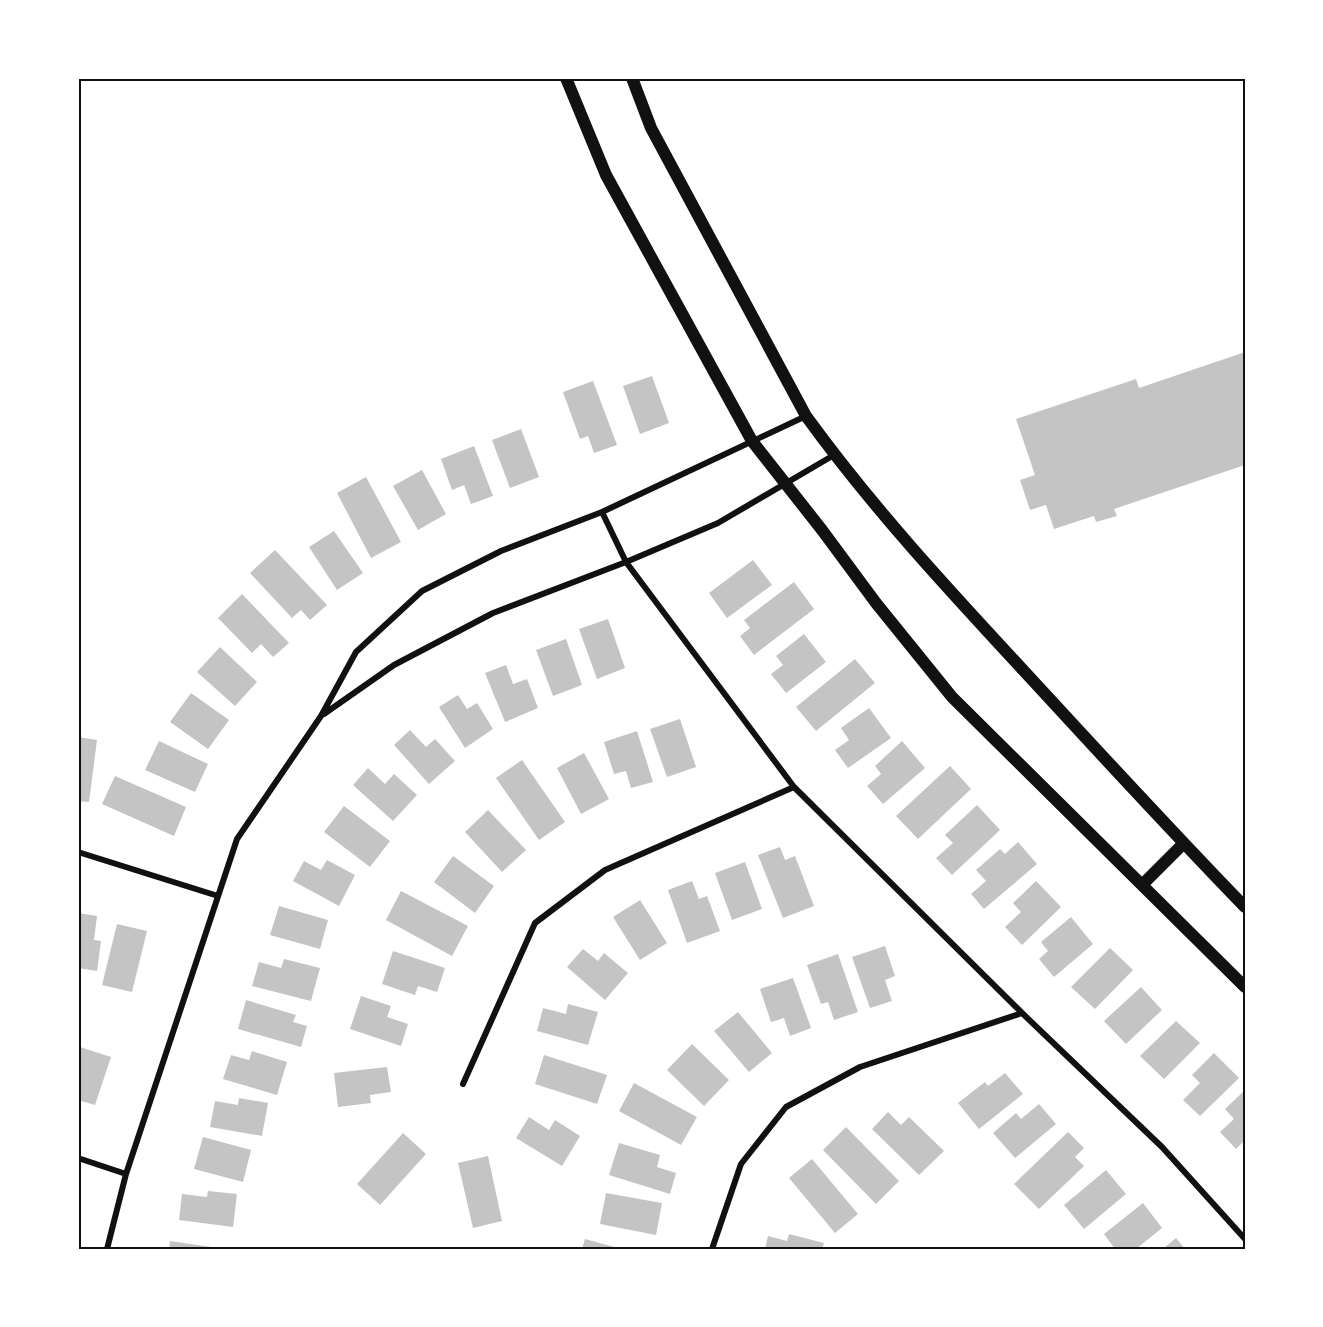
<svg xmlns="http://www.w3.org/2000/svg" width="1323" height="1327" font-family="Helvetica,sans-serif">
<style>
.building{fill:#c4c4c4}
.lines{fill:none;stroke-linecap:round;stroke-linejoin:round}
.minor{stroke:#111;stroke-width:6}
.secondary{stroke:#111;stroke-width:12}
.neatline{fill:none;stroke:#111;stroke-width:2}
</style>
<rect width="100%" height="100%" fill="#fff"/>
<path class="building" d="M1245 352V465L1114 509 1117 516 1096 522 1094 516 1054 529 1046 505 1030 510 1020 480 1035 475 1016 419 1136 379 1139 388Z
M652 376 669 423 640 434 623 386Z
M593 381 617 445 594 453 588 436 580 439 563 392Z
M521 429 539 477 510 488 492 440Z
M474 446 493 496 471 504 464 485 452 490 441 459Z
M422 470 446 514 418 530 393 486Z
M366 477 401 542 371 558 337 493Z
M334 531 363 573 337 590 309 547Z
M275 550 327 605 310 620 301 610 292 618 250 573Z
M753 560 772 585 727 618 709 593Z
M794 582 814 609 754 655 740 636 750 628 744 620Z
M242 594 289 643 273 657 261 644 252 653 218 618Z
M608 619 625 668 597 679 579 629Z
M804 634 826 662 786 693 771 674 783 665 776 656Z
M566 639 582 685 553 696 536 650Z
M220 647 257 682 235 706 197 672Z
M855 659 875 683 816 731 796 707Z
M506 665 513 684 527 679 538 708 505 722 485 673Z
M191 693 229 720 208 749 170 722Z
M458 695 467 709 477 703 493 729 465 748 439 707Z
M869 708 891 738 848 768 835 750 849 740 841 728Z
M680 719 696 767 667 777 650 729Z
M410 730 426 747 435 739 455 761 429 784 394 745Z
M637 731 653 782 631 788 626 771 614 774 604 742Z
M78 737 97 740 89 802 78 801Z
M159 741 208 764 195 792 145 770Z
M902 741 925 768 883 804 867 786 881 774 875 766Z
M584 753 609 799 581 814 557 768Z
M522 760 565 822 539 840 496 778Z
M950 766 971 789 918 839 896 816Z
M368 768 385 784 394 774 417 795 393 821 353 785Z
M115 776 186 807 174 836 102 804Z
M977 805 1000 830 952 875 936 858 953 843 945 835Z
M344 806 390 841 370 867 324 832Z
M488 810 526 850 502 872 465 832Z
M1018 842 1037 864 984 909 971 894 986 881 976 870 1000 849 1005 854Z
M780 847 785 860 795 856 814 906 783 918 758 855Z
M453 856 494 886 475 913 434 882Z
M327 860 355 875 339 906 293 881 304 861 321 870Z
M745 862 762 909 732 920 715 873Z
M692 881 699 899 707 896 720 931 687 943 668 890Z
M1036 881 1061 907 1022 945 1005 927 1021 912 1013 903Z
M401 891 468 926 452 956 386 920Z
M640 900 667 943 640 960 613 917Z
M279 906 328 920 320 949 270 935Z
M78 913 97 916 94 940 101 941 97 971 78 968Z
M1071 917 1093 944 1054 977 1039 959 1048 951 1041 942Z
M117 924 147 931 132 992 102 985Z
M885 946 895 976 885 980 892 1001 870 1008 852 957Z
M1110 948 1133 970 1095 1009 1071 987Z
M583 949 598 961 604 953 628 973 605 1000 567 967Z
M393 951 445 968 437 992 418 986 415 995 382 984Z
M838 954 858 1012 834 1020 828 1002 821 1004 807 965Z
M284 959 320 968 311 1001 252 986 259 962 281 968Z
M793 978 811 1028 790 1036 784 1018 771 1022 760 989Z
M1141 987 1162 1010 1126 1044 1104 1021Z
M361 996 391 1006 387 1017 408 1024 401 1046 350 1029Z
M246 1000 296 1015 293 1022 307 1026 301 1047 238 1029Z
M568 1004 598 1012 588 1045 537 1031 543 1008 566 1014Z
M738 1012 772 1053 749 1072 714 1031Z
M1176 1021 1200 1043 1164 1079 1140 1056Z
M692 1044 729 1080 704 1106 667 1070Z
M80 1047 111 1057 95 1105 78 1100V1053Z
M252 1051 287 1062 277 1095 223 1079 231 1055 249 1060Z
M1214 1053 1239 1078 1200 1116 1183 1100 1200 1083 1192 1075Z
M544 1055 607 1075 597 1104 535 1084Z
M387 1067 391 1092 370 1095 371 1103 338 1107 334 1073Z
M1005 1073 1023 1094 979 1129 958 1103 985 1082 988 1086Z
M634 1083 697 1117 681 1145 619 1111Z
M1245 1090V1140L1236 1149 1220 1132 1234 1119 1225 1109Z
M239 1098 268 1103 262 1136 210 1127 215 1101 238 1105Z
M1039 1104 1056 1124 1015 1158 993 1133 1016 1113 1021 1119Z
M888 1112 901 1125 909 1117 944 1151 919 1175 872 1129Z
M529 1117 549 1130 555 1120 580 1136 562 1166 516 1138Z
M846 1127 899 1181 876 1204 823 1150Z
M1068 1132 1084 1148 1075 1157 1084 1166 1039 1209 1014 1184Z
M403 1133 426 1154 380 1205 357 1184Z
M203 1137 251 1150 243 1182 194 1169Z
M619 1143 660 1155 657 1167 676 1173 670 1194 609 1175Z
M488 1156 502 1221 473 1228 458 1163Z
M812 1159 858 1214 835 1233 789 1178Z
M1106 1170 1126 1194 1084 1229 1064 1205Z
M208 1191 237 1194 233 1227 179 1220 182 1194 207 1197Z
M606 1193 662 1203 656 1235 600 1224Z
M1143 1203 1162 1228 1136 1249H1115L1104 1234Z
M789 1234 824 1243 822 1249H765L768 1236 787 1241Z
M1176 1238 1185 1249H1163Z
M585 1239 618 1248V1249H582Z
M170 1241 218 1248V1249H169Z"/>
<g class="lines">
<path class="minor" d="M602 512 626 562 794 787 1022 1013 1162 1147 1245 1239
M324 714 394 665 493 613 626 562 718 523 834 455
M78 852 218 896
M463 1084 535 923 605 870 794 787
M78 1158 126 1174
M107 1249 126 1174 237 839 321 716 356 652 422 591 501 551 602 512 806 416
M712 1249 741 1164 786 1107 860 1067 1022 1013"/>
<path class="secondary" d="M566 78 606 175 752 441 822 530 876 603 952 697 1245 987
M632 78 651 128 806 416C872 507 948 589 1024 671 1097 750 1170 830 1245 907
M1142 885 1183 844"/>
</g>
<rect width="1323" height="1327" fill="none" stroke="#ffffff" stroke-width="159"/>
<rect x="80" y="80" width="1164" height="1168" class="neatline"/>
</svg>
